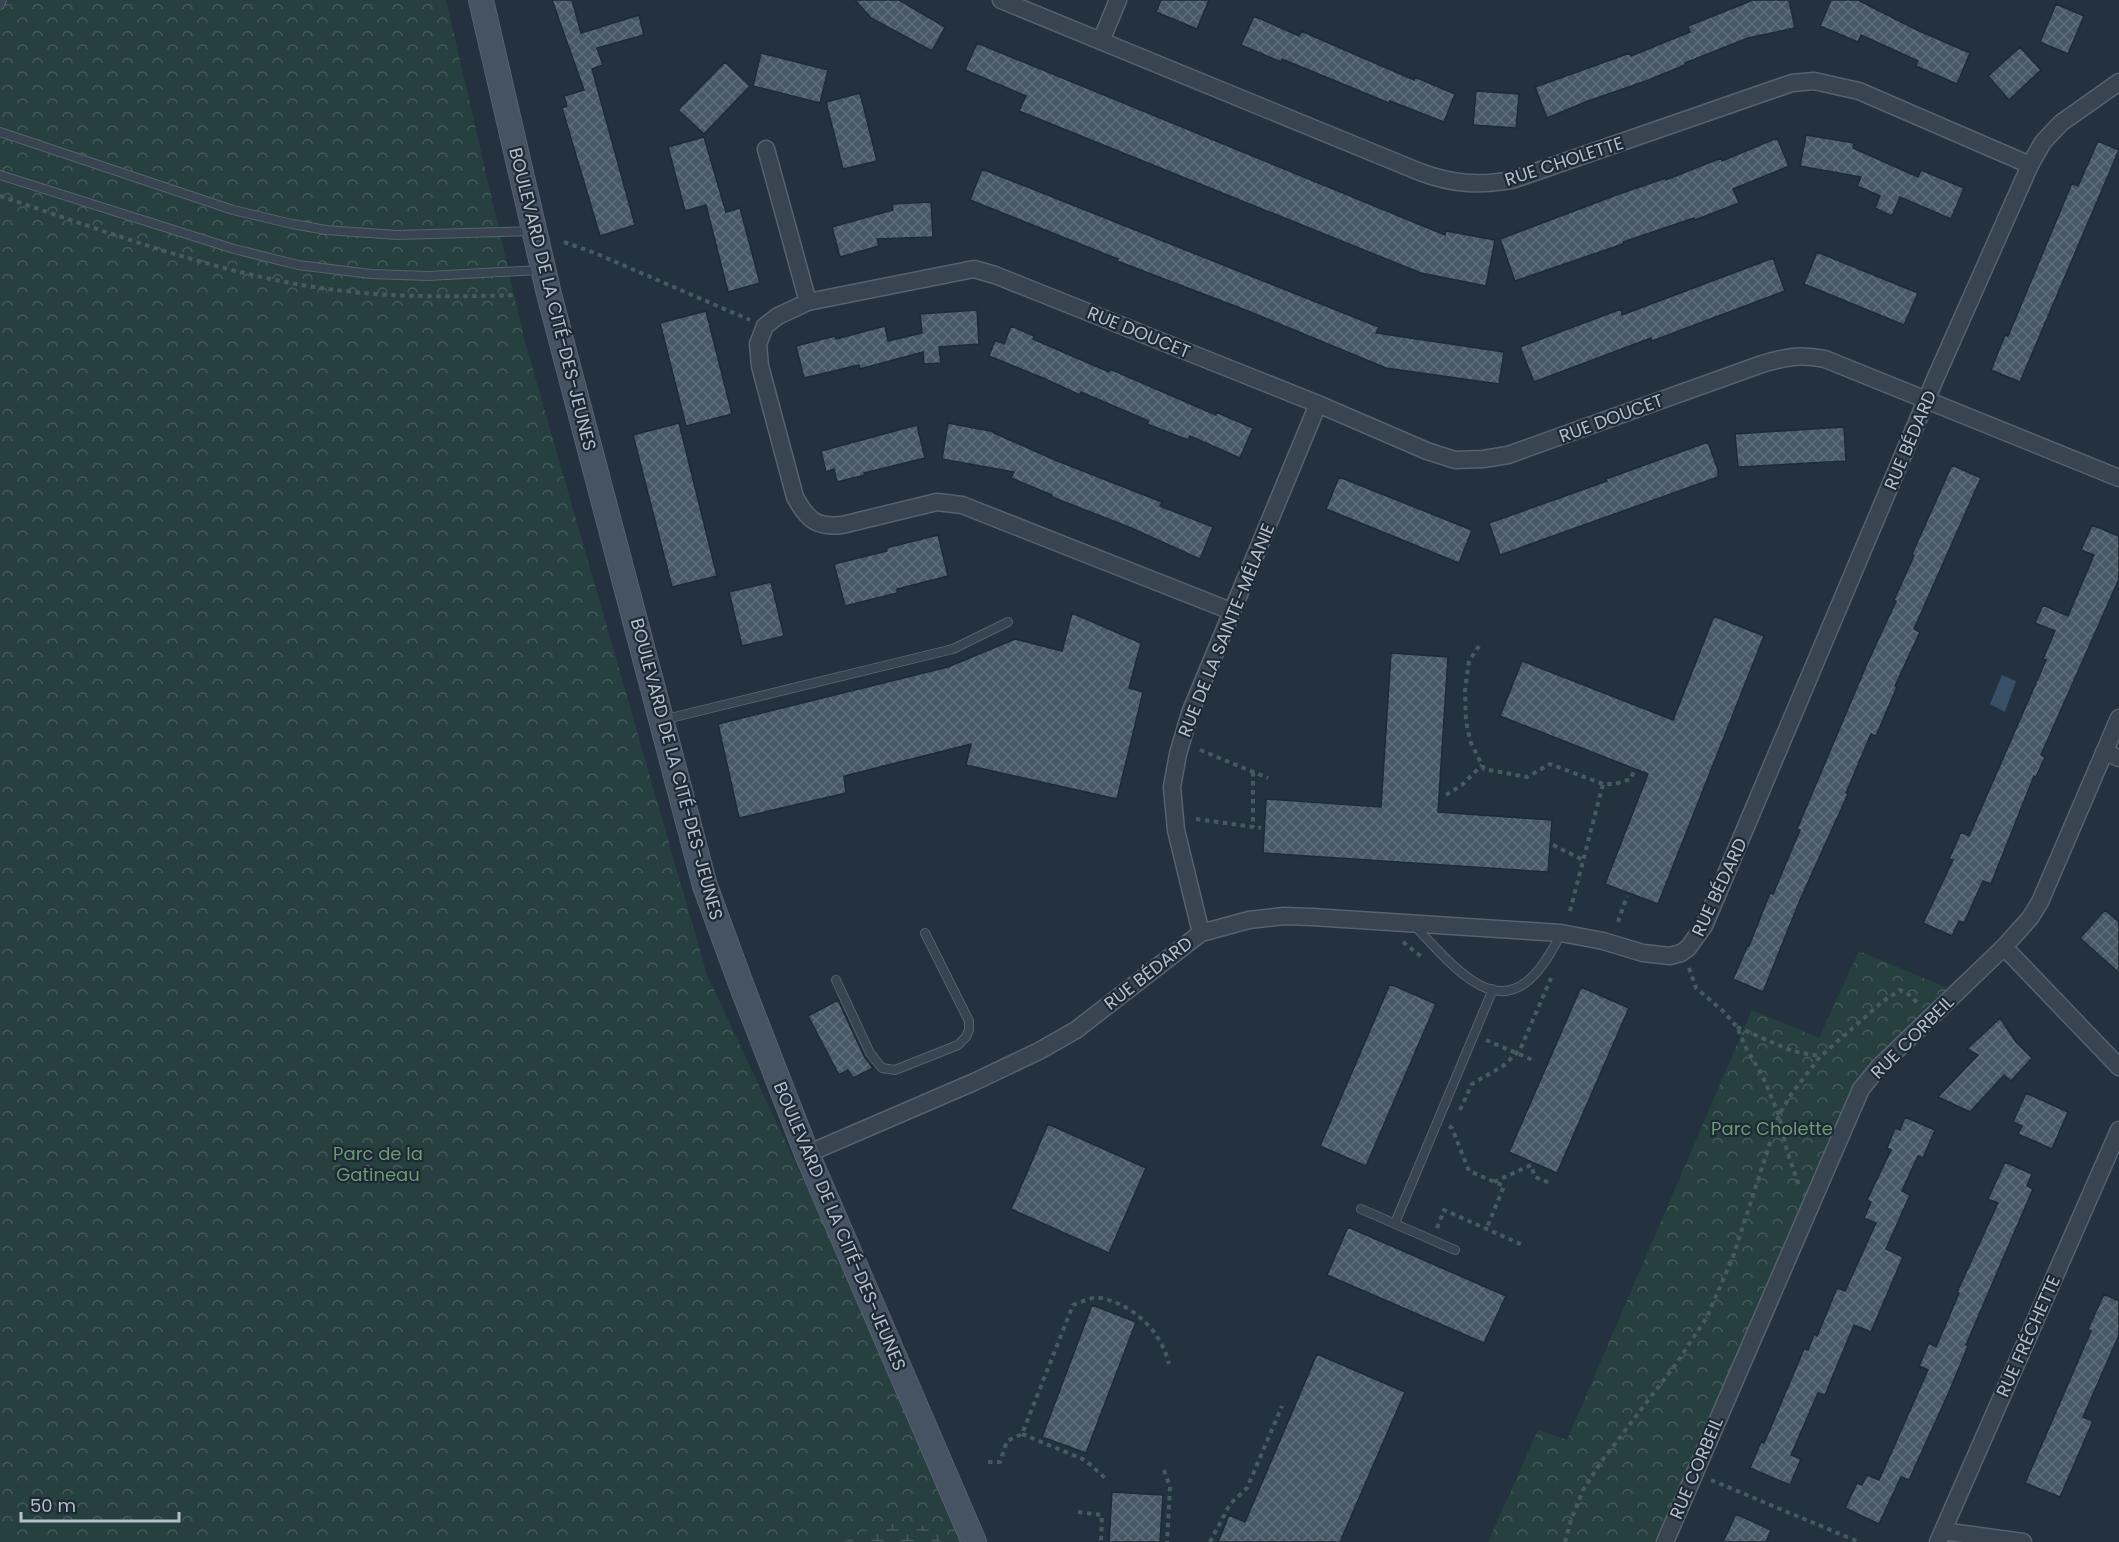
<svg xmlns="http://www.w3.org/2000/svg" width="2119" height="1542" font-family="Poppins,sans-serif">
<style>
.forest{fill:url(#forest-crowns)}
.wetland{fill:url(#wetland-marsh)}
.water{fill:#385067}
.building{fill:url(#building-cross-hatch);stroke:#1f2b36;stroke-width:1.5}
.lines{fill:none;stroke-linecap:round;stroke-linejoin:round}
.lane-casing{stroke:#56626d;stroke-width:10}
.street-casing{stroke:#56626d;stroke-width:19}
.secondary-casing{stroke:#56626d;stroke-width:26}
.path{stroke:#445c5d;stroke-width:4;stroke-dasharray:4.5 4.5;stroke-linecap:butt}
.lane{stroke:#38444f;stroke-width:8}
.street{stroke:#38444f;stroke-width:16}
.secondary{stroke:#465362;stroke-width:24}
.labels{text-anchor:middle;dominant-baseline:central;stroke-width:4.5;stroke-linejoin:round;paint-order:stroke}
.street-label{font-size:18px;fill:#b4bfca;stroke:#1d2934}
.park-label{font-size:18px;fill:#6b9b72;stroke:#1d2934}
</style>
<defs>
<pattern id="forest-crowns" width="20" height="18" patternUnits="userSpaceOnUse" patternTransform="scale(1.5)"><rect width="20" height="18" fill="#264040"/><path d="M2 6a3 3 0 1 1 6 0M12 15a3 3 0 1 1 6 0" fill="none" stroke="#435a5a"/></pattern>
<pattern id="wetland-marsh" width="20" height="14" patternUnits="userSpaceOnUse" patternTransform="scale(1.5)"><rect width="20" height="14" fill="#264040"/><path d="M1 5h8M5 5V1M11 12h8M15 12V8" fill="none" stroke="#435a5a"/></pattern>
<pattern id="building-cross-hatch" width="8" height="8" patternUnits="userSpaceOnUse" patternTransform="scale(1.5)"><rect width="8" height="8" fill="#485865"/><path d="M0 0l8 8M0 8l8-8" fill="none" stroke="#606e7a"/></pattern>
</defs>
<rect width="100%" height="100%" fill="#24323f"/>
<path class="forest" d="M0 0H446L525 342 707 975 974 1542H0Z
M1859 951 1957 992 1879 1067 1665 1542H1488L1538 1430 1567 1440 1752 1010 1819 1038Z"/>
<path class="wetland" d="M892 1519 935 1528 941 1542H843Z"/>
<path class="water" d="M2002 675 2016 681 2005 712 1990 704Z"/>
<path class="building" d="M552 0H572L581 33 639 15 644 35 597 48 603 65 592 69 635 225 600 236 562 108 567 106 564 96 584 90Z
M855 0H899L945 27 932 51 871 18Z
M1161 0H1209L1197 29 1156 12Z
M1753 0H1789L1795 28 1748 38 1685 63V65L1646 81 1588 101 1547 118 1535 87 1630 53 1631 56 1690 32 1688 26Z
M1831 0H1858L1917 30 1970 53 1957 84 1916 66 1918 61 1861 35 1858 42 1820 26Z
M2056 4 2084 16 2068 54 2040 42Z
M1254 16 1299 36 1301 31 1414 80 1415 77 1455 94 1444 122 1390 101 1389 103 1282 59 1281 62 1241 45Z
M977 43 1445 235 1446 231 1495 240 1486 286 1421 273 1019 111 1026 96 965 70Z
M2020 47 2041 70 2009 100 1988 76Z
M761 53 828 70 820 103 753 86Z
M725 62 750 86 704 134 678 110Z
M1476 91 1519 94 1516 128 1473 125Z
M860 93 877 161 843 169 826 102Z
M1806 135 1854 143 1853 148 1918 177 1921 170 1964 188 1951 219 1900 197 1892 216 1875 208 1880 196 1857 186 1861 177 1800 166Z
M704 137 726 212 740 208 760 283 728 292 706 205 685 211 668 147Z
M1777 138 1789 166 1733 189 1739 203 1695 220 1694 218 1623 242V244L1515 281 1500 239 1619 194 1666 178V180L1721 158 1722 161Z
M2098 141 2119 150 2020 382 1991 370 2005 335 2008 336 2072 183 2078 186Z
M982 169 1379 327 1376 333 1504 352 1499 384 1386 368 1248 311 1117 261 1118 259 970 200Z
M931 202 933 237 877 239 879 246 840 257 832 227 893 210 892 204Z
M1817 252 1918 293 1904 325 1804 284Z
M1773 258 1785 291 1652 341 1651 338 1534 382 1520 347 1621 309 1622 315Z
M977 310 979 344 939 347 941 363 924 364 923 352 860 369 859 365 804 378 796 346 835 336 836 339 885 326 888 341 922 333 920 314Z
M706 311 732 414 686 426 660 323Z
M1011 326 1034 336 1033 339 1109 372 1110 369 1216 415V412L1253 428 1240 458 1190 436 1188 440 1147 424 1149 421 1081 392 1080 395 1043 378 989 356 995 340 1004 344Z
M679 423 717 576 672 587 633 435Z
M948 423 995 432 994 433 1055 460 1162 502 1160 506 1213 527 1200 559 1129 527 1052 497V495L1011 478 1014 472 942 459Z
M917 425 925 458 864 473 865 475 837 482 834 469 826 472 821 451Z
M1844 427 1846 461 1738 467 1735 434Z
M1708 442 1718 470V477L1500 555 1489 523 1607 481 1606 479Z
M1952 465 1981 478 1914 629 1920 632 1895 686 1897 687 1876 736 1871 734 1846 793 1848 794 1800 900 1763 992 1733 979 1748 945 1749 946 1770 893 1773 894 1800 830 1797 829 1866 666 1896 601 1894 600 1914 556 1912 554Z
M1339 477 1472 530 1459 563 1326 509Z
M2092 525 2119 536V579L2041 755 2045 757 2036 777 2034 776 1991 884 1983 881 1964 923 1959 921 1952 936 1923 923 1953 860 1949 859 1961 832 1969 836 2046 660 2043 659 2055 631 2035 623 2043 605 2068 616 2094 555 2081 550Z
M938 535 948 576 897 589V593L845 606 834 564 887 551 886 548Z
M771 582 784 636 742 646 729 592Z
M1072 613 1141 643 1129 688 1143 692 1117 799 966 765 971 744 844 776 846 793 739 818 718 724 948 667 1015 639 1062 651Z
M1714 616 1764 636 1658 904 1605 884 1648 774 1500 716 1522 661 1673 720Z
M1391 653 1448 657 1438 812 1552 820 1548 872 1263 853 1266 799 1381 807Z
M2105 910 2119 922V973L2080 938Z
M1390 984 1436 1004 1366 1166 1320 1146Z
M1581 987 1629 1008 1557 1173 1509 1152Z
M838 1000 864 1056 873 1068 853 1078 848 1070 839 1075 808 1016Z
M2000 1018 2016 1042 2032 1058 2011 1081 2004 1075 1970 1112 1938 1097 1978 1055 1967 1049Z
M2026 1093 2068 1112 2052 1149 2018 1134 2022 1126 2013 1122Z
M1905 1117 1935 1130 1923 1158 1918 1156 1902 1191 1910 1195 1886 1249 1903 1257 1871 1332 1854 1325 1825 1395 1818 1393 1791 1455 1801 1459 1790 1485 1750 1468 1761 1442 1764 1443 1804 1349 1808 1350 1814 1334 1817 1336 1837 1288 1845 1291 1876 1223 1864 1218 1871 1202 1867 1200 1891 1150 1887 1148 1895 1128 1900 1130Z
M1048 1124 1146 1168 1109 1253 1011 1209Z
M2005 1162 2032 1174 2027 1186 2033 1189 1966 1345 1968 1346 1949 1392 1909 1480 1901 1477 1879 1524 1845 1508 1857 1483 1862 1485 1867 1475 1879 1480 1928 1370 1919 1366 1929 1343 1936 1347 1959 1293 1957 1292 1998 1203 1988 1199Z
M1348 1227 1506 1296 1484 1343 1327 1275Z
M2104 1294 2119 1301V1335L2083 1417 2093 1421 2060 1497 2025 1483 2091 1331 2088 1329Z
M1092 1305 1136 1322 1086 1453 1042 1437Z
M1317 1354 1405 1392 1340 1542H1218L1229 1515 1245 1522Z
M1112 1492 1163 1495 1160 1542H1109Z
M1736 1514 1771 1530 1766 1542H1723Z"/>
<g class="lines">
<defs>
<path id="lane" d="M0 5 2 0
M0 132 233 210 292 224 326 230 397 235 533 231
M0 175 234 249 298 265 371 274 428 276 540 270
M662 720 953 649 1008 622
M1415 926C1470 986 1513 1033 1561 933
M836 980 870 1053 882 1068 895 1070 958 1045 966 1037 969 1030V1021L925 933
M1361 1209 1455 1250
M1395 1223 1493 989"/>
<path id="street" d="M1001 0 1420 172C1452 184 1479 186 1512 180L1792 83 1814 81 1859 91 2030 165
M1101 41 1118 0
M766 149 808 302
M1231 611 962 505 937 502 842 525C816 528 807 519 795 497L760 366 758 344 765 326 778 316 808 302 974 269 995 275 1318 404 1427 451 1455 460 1483 459 1508 455 1762 364C1786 357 1800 354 1825 359L2119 478
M2104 752 2119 758
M1201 933 1176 830 1172 787 1178 754 1190 713 1318 404
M2004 947 2119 1067
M807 1154 974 1082 1039 1051 1076 1030 1201 933 1249 920 1284 916 1312 917 1561 933 1603 941 1643 953 1670 956 1681 953 1688 948 1704 926 1936 377 2030 165 2043 142 2061 123 2119 82
M1943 1531 2023 1542
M1665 1542 1861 1089 1879 1067 2004 947 2030 918 2040 902 2119 718
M1938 1542 2119 1130"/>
<path id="secondary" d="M481 0 549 294 705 886 744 992 807 1154 974 1542"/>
</defs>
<use href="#lane" class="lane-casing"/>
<use href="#street" class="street-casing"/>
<use href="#secondary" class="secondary-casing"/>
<path class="path" d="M0 196C105 231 211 272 321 288 386 298 452 297 517 295
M564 242 595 253 750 320
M1479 646 1469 661 1465 690 1466 722 1471 743 1484 769 1527 777 1550 764 1603 784H1615L1631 779 1637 762
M1200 750 1268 778
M1253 772V827
M1446 795 1462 785 1482 765
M1196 819 1261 828
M1553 845 1583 860
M1570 911 1603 784
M1618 922 1627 896
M1403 942 1423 958
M1689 968 1696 988 1723 1011 1737 1027 1746 1048 1762 1075 1779 1115 1787 1151 1799 1186
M1737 1027 1792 1051 1819 1056
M1486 1040 1535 1061
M1460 1110 1472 1084 1503 1066 1520 1050 1551 978
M1449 1126 1452 1128 1469 1171 1504 1186 1486 1230
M1494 1182 1531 1165 1535 1177 1552 1184
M1437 1228 1444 1210 1525 1246
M1022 1434 1085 1460 1105 1478
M988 1462H1000L1007 1441 1022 1434 1073 1305C1081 1302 1093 1296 1101 1298 1134 1305 1161 1331 1169 1364
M1164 1470 1170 1487 1167 1542
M1711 1480 1859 1542
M1078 1512 1102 1515 1101 1542
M1210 1542 1230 1504 1247 1488 1282 1406
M1565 1542 1571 1520 1583 1490 1601 1462 1676 1364 1707 1317 1733 1257 1779 1115 1792 1093 1820 1057 1882 1002 1900 990 1908 994 1920 1005"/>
<use href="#lane" class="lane"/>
<use href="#street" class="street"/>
<use href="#secondary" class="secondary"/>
</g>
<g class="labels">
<g class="street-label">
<text transform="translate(1564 161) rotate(-18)">RUE CHOLETTE</text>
<text transform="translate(553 299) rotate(76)">BOULEVARD DE LA CITÉ-DES-JEUNES</text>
<text transform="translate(1139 332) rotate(22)">RUE DOUCET</text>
<text transform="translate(1611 418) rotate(-20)">RUE DOUCET</text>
<text transform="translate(1910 440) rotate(-67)">RUE BÉDARD</text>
<text transform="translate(1226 630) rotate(-68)">RUE DE LA SAINTE-MÉLANIE</text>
<text transform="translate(677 769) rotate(75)">BOULEVARD DE LA CITÉ-DES-JEUNES</text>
<text transform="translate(1719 887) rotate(-65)">RUE BÉDARD</text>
<text transform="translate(1148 973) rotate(-38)">RUE BÉDARD</text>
<text transform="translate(1912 1037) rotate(-45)">RUE CORBEIL</text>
<text transform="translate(840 1226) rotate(67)">BOULEVARD DE LA CITÉ-DES-JEUNES</text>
<text transform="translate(2028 1336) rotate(-66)">RUE FRÉCHETTE</text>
<text transform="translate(1696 1468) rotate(-67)">RUE CORBEIL</text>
</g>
<g class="park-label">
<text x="1772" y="1128">Parc Cholette</text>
<text x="378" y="1153">Parc de la<tspan x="378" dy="21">Gatineau</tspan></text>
</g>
</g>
<path d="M21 1512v9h158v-9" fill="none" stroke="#b4bfca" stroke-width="3"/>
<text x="30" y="1512" font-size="18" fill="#b4bfca" stroke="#1d2934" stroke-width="4.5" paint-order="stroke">50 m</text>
</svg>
